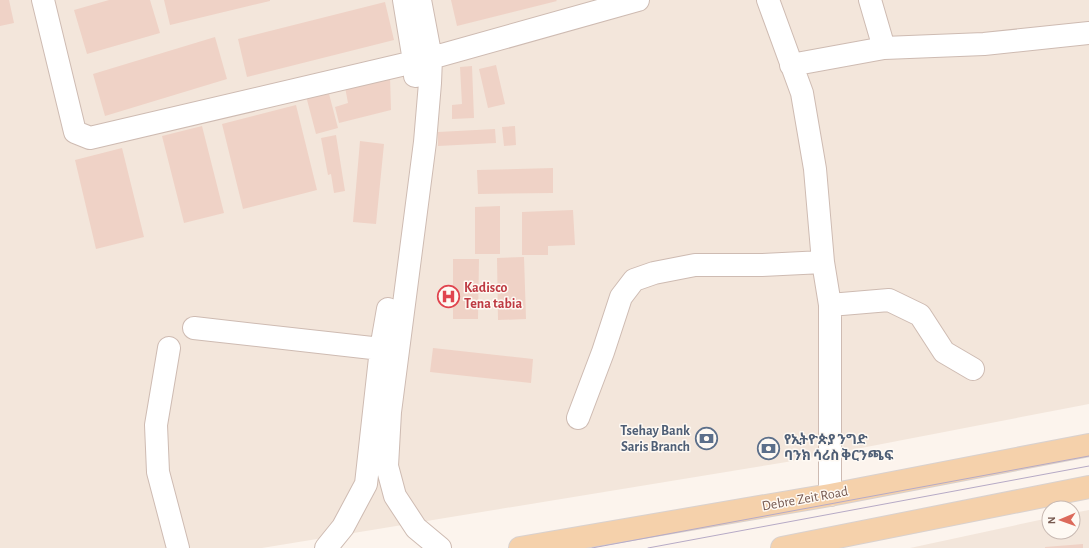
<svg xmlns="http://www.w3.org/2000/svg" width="1089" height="548" font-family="'Alegreya Sans','Noto Sans Ethiopic',sans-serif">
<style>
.residential{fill:#f3e6db}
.building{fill:#efd2c6}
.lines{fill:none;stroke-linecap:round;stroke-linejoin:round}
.minor-casing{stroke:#cebbb2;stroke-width:24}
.major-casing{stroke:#d9d1ce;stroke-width:24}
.minor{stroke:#fff;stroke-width:22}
.major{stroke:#f5d1ab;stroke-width:22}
.tram{stroke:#b6aac6;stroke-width:1}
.labels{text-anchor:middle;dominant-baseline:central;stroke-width:3;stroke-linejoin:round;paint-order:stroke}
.health-label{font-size:14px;font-weight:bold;fill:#be3a42;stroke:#fef9f3;text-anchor:start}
.service-label{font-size:14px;font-weight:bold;fill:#4e5e75;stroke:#fef9f3;text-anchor:end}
.street-label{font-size:14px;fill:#765950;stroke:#fef9f3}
</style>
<rect width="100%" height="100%" fill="#fcf4ed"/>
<path class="residential" d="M0 0H1089V404L799 460 262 548H0Z
M1089 510V548H910L1049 518V532H1073V513Z"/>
<path class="building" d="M0 0H9L14 23 0 26Z
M109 0H150L160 33 87 54 74 10Z
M164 0H270V1L170 25Z
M451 0H556L557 1 457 26Z
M385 2 394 40 247 77 238 39Z
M215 37 227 79 105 116 93 74Z
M496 65 505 104 488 108 479 69Z
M472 66 474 118 452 119V105L462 104 460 67Z
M390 76 391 110 339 123 335 107 348 103 345 87Z
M328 90 338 128 316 134 306 96Z
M296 105 317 190 243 209 222 124Z
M202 126 224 213 184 223 162 136Z
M515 126 516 145 504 146 502 127Z
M495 129 496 143 438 146V132Z
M336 135 345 191 334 193 331 174 328 175 321 138Z
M360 141 384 144 376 224 353 222Z
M122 148 144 237 96 249 75 160Z
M553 168V193L478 194 477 170Z
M500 206V254H475V207Z
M573 210 575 245 548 246V255H522V212Z
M524 257 526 319 498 320 497 258Z
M453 259H479L478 319H453Z
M433 348 533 359 531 383 430 372Z
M1083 544V548H1045V547Z"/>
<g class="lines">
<defs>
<path id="minor" d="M43 0 75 132 90 138 431 58 638 0
M404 0 414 61 415 76
M420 0 431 58 430 83 425 142 390 412 387 466 395 496 416 528 440 548
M768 0 802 93 815 169 823 262 830 305V495
M870 0 884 48
M791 65 884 48 984 44 1089 33
M830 305 889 300 920 315 944 352 973 369
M194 328 381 349
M169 348 156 425 158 472 178 548
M578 418 603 352 621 297 634 280 654 273 695 265H762L823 262
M326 548 343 527 366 484 381 349 388 309"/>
<path id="major" d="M520 548 830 495 1089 445
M782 548 1089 487"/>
</defs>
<use href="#minor" class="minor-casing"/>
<use href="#major" class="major-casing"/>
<use href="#minor" class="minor"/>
<use href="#major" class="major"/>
<path class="tram" d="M592 548 1089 456
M648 548 1089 466"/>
</g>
<defs>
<symbol id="hospital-ring" viewBox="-11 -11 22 22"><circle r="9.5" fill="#fef9f3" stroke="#e0444e" stroke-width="1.5"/><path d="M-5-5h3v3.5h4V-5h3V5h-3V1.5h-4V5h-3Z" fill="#e0444e"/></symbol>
<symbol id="bank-ring" viewBox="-11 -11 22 22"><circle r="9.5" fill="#fef9f3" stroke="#5c6f8a" stroke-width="1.5"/><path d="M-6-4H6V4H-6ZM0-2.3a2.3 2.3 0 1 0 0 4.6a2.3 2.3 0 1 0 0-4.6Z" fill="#5c6f8a"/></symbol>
</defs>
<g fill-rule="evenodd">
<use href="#hospital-ring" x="436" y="284" width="25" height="25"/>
<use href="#bank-ring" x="694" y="426" width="25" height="25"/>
<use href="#bank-ring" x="756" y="436" width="25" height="25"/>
</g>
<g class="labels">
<g class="health-label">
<text x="464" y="288">Kadisco<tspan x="464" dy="16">Tena tabia</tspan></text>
</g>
<g class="service-label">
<text x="690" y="431">Tsehay Bank<tspan x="690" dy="16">Saris Branch</tspan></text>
<text x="784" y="440" text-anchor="start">የኢትዮጵያ ንግድ<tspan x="784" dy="16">ባንክ ሳሪስ ቅርንጫፍ</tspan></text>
</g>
<g class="street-label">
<text transform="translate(805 499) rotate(-10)">Debre Zeit Road</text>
</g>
</g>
<g transform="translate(1061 520) rotate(268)"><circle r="19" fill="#fef9f3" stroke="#c8b9b2"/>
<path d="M0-3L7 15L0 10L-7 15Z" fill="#dc6a5b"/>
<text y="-6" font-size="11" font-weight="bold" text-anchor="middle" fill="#765950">N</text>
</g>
</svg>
